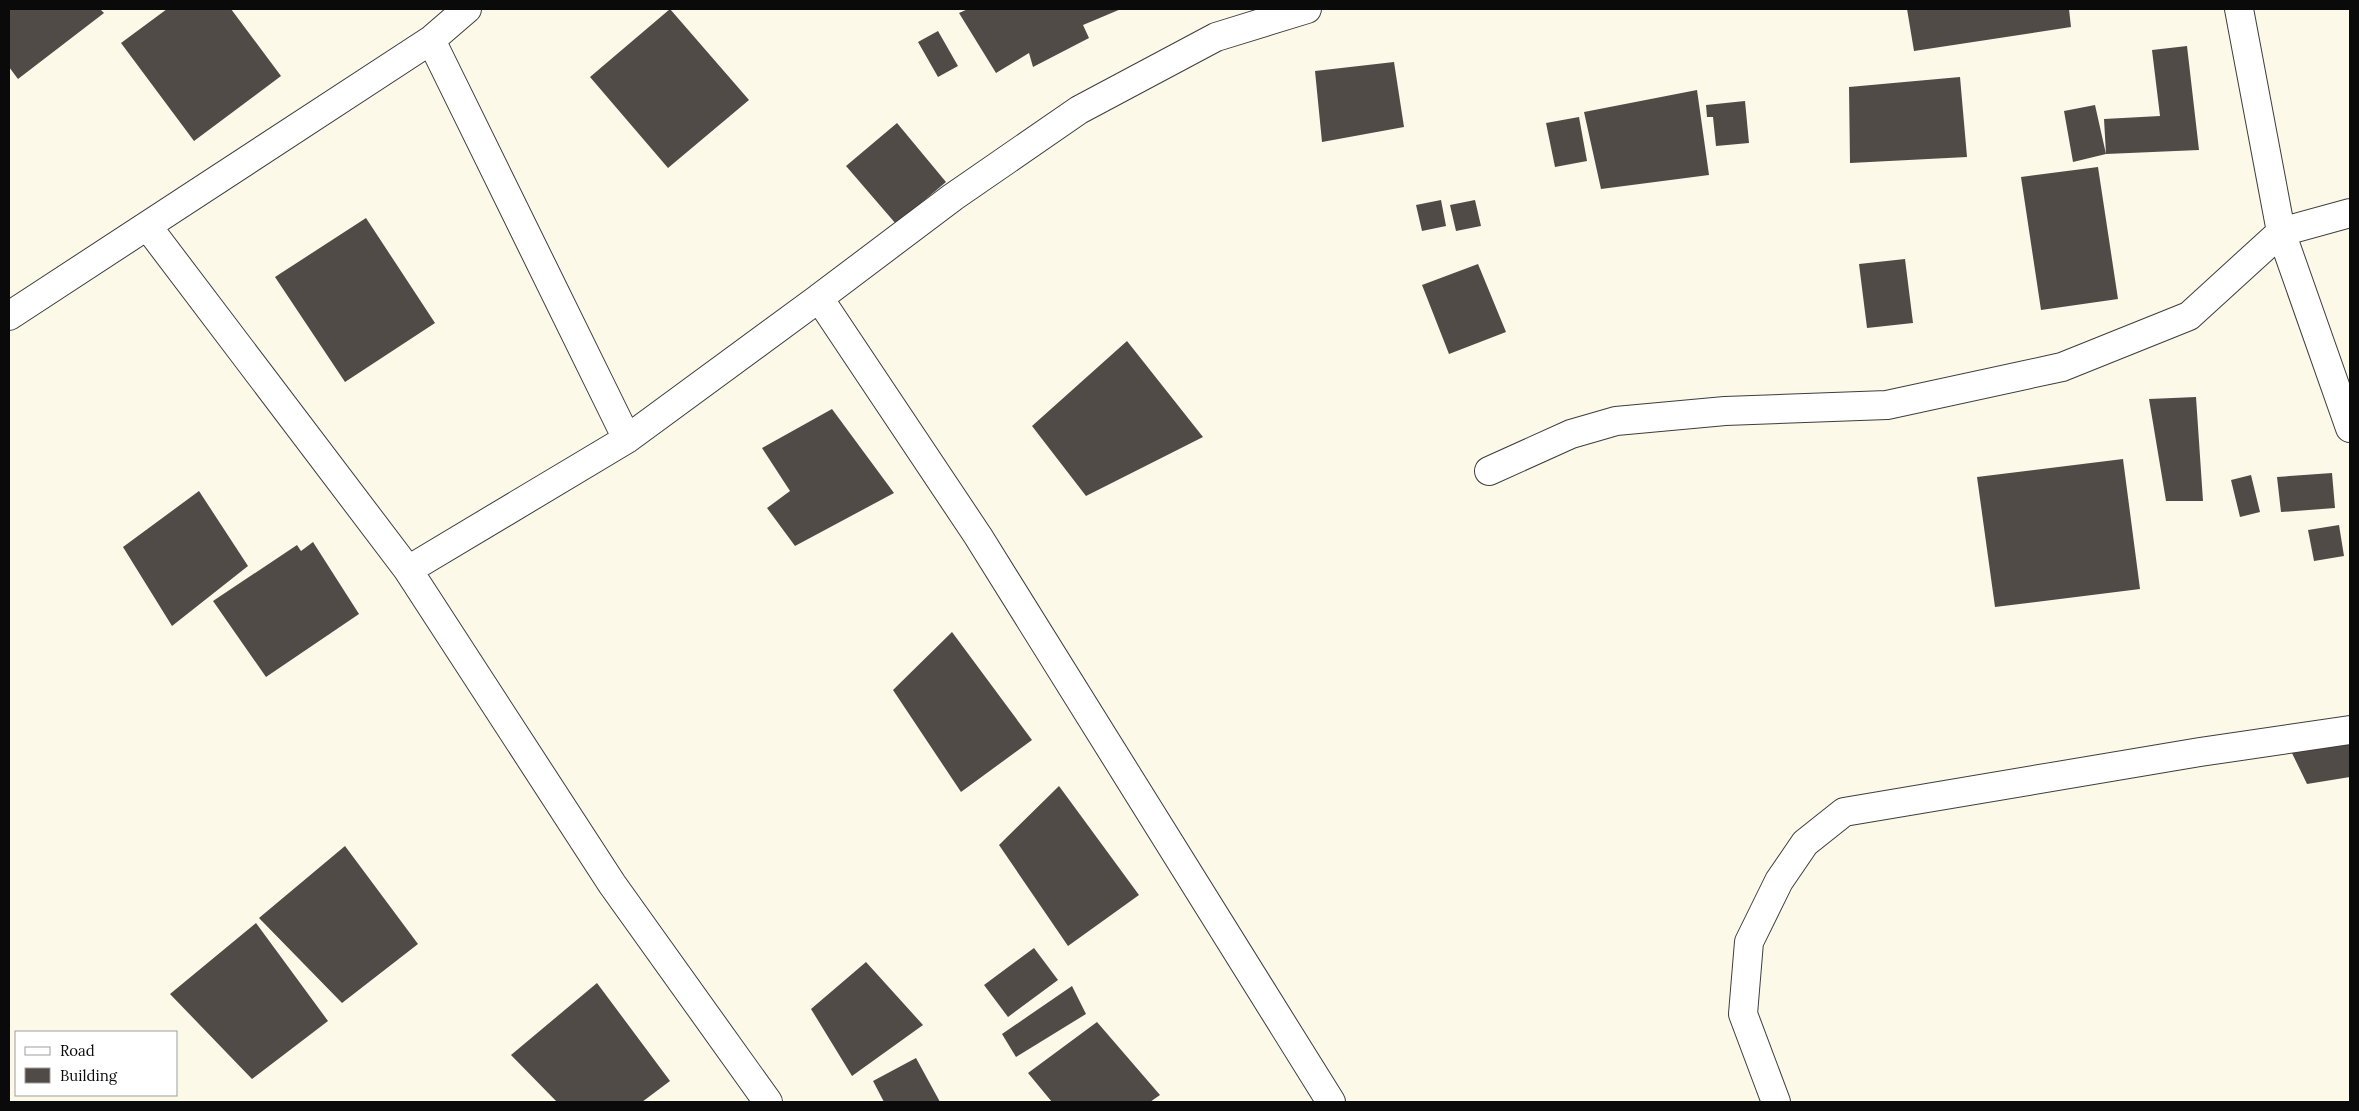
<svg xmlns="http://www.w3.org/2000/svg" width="2359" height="1111" font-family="Lora,serif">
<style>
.building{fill:#514b48}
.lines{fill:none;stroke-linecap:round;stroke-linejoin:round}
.street-casing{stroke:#3d3d3d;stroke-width:30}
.street{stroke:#fff;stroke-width:28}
</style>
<rect width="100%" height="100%" fill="#fcf9e9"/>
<path class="building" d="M9 9H100L104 13 18 79 9 67Z
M167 9H231L281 76 194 141 121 43Z
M670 9 749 100 668 168 590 77Z
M968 9H1121L1083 25 1089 38 1033 67 1029 53 996 73 959 13Z
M1907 9H2069L2071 27 1914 51Z
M938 31 958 66 938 77 918 42Z
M2187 46 2199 150 2106 154 2073 162 2064 111 2095 105 2106 154 2104 119 2160 116 2152 50Z
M1394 62 1404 127 1322 142 1315 71Z
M1960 77 1967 157 1850 163 1849 87Z
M1697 90 1709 175 1601 189 1584 112Z
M1745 101 1749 143 1716 146 1713 117H1707L1706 105Z
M1579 117 1587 161 1555 167 1546 123Z
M897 123 946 182 896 224 846 166Z
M2098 167 2118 299 2041 310 2021 177Z
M1441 200 1446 226 1422 231 1416 205Z
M1475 200 1481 226 1456 231 1450 205Z
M366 218 435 323 345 382 275 277Z
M1905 259 1913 323 1867 328 1859 264Z
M1478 264 1506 332 1449 354 1422 285Z
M1127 341 1203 437 1086 496 1032 426Z
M2196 397 2203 501H2166L2149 399Z
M832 409 894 493 795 546 767 508 790 491 762 448Z
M2123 459 2140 589 1995 607 1977 477Z
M2332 473 2335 508 2281 512 2277 477Z
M2251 475 2260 512 2240 517 2231 480Z
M199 491 248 566 172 626 123 547Z
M2339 525 2344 556 2314 561 2308 530Z
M313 542 359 614 266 677 213 601 297 545 301 551Z
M952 632 1032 740 961 792 893 690Z
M2350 740V777L2307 784 2290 749Z
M1059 786 1139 895 1068 946 999 845Z
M345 846 418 944 342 1003 259 918Z
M256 923 328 1021 252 1079 170 994Z
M1034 948 1058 980 1008 1017 984 985Z
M866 962 923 1025 852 1076 811 1009Z
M597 983 670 1081 642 1102H557L511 1055Z
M1072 986 1086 1014 1016 1057 1002 1034Z
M1097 1022 1160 1095 1150 1102H1052L1028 1073Z
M916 1058 940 1102H884L873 1081Z"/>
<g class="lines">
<defs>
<path id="street" d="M2239 9 2281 232 2350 428
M431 40 627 439
M148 227 408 570 612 884 768 1102
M819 298 953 197 1079 110 1216 37 1307 9
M9 316 431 40 467 9
M1489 471 1571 434 1616 421 1725 411 1887 405 2062 367 2189 316 2281 232 2350 213
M408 570 627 439 819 298 978 536 1331 1102
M1776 1102 1743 1014 1749 942 1779 881 1805 843 1844 812 2200 752 2350 730"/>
</defs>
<use href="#street" class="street-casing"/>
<use href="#street" class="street"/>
</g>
<rect width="2359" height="1111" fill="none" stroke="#0a0a0a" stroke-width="20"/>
<rect x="15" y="1031" width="162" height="65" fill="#ffffff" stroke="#9d9d9d"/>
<rect x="25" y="1047" width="25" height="8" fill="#ffffff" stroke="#9d9d9d"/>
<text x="60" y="1056" font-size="15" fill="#0a0a0a">Road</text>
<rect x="25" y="1068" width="25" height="15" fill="#514b48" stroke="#9d9d9d"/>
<text x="60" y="1081" font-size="15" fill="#0a0a0a">Building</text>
</svg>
